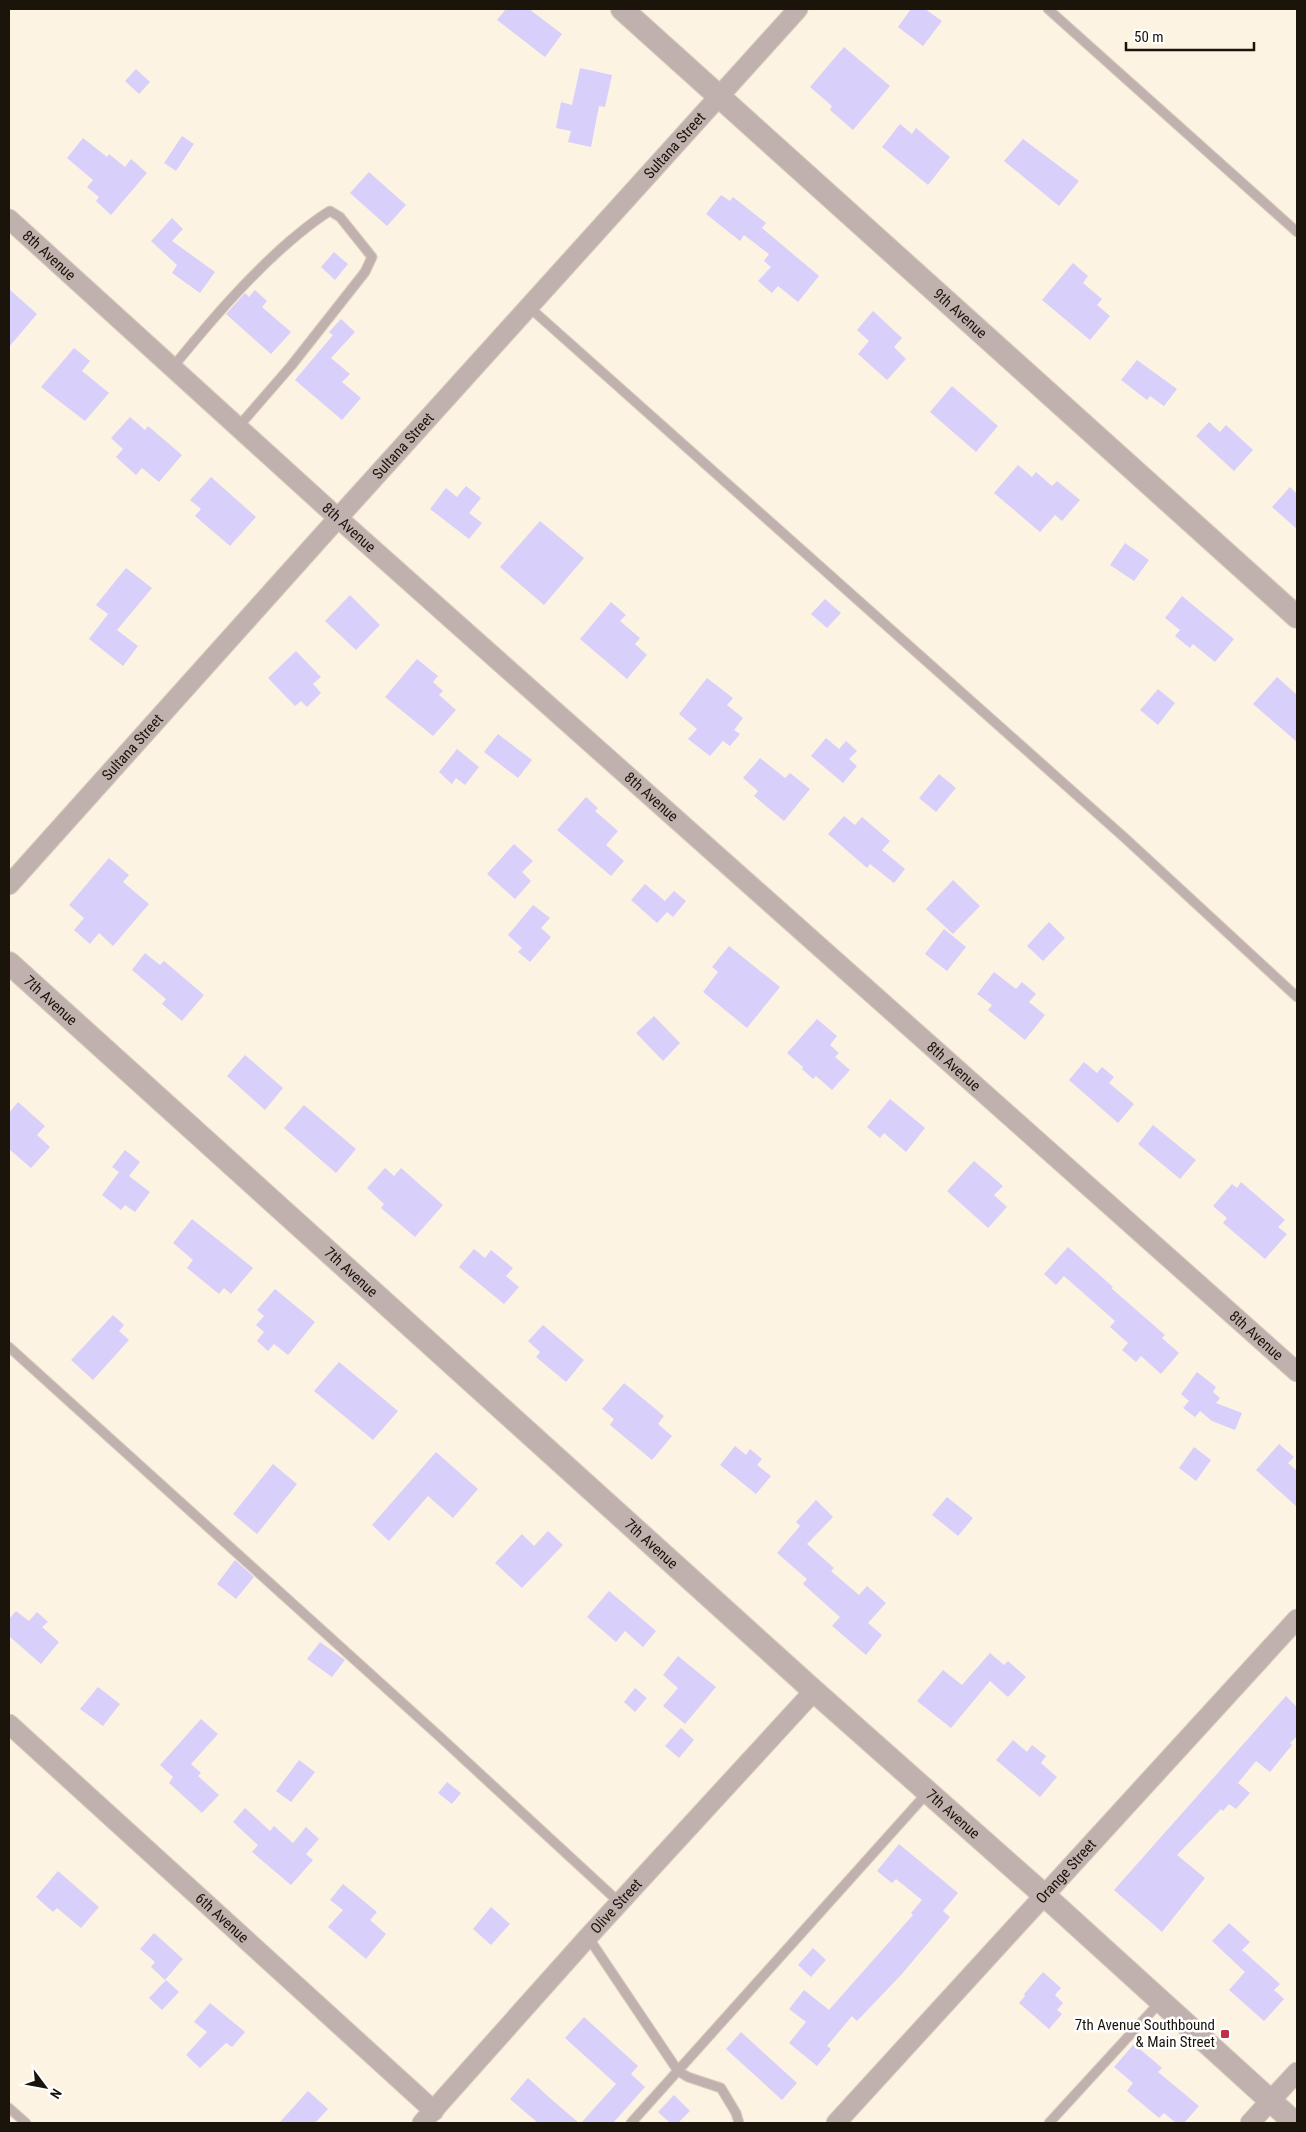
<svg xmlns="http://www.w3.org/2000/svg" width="1306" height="2132" font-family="'Roboto Condensed',sans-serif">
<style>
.building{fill:#d8cffb}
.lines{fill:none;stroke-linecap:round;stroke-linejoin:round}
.service-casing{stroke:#d9cfbf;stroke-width:11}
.minor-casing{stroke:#d9cfbf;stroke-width:21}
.tertiary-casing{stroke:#d9cfbf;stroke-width:24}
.service{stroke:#c1b1ae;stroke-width:9}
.minor{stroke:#c1b1ae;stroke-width:19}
.tertiary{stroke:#c1b1ae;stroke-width:22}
.poi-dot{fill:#c13044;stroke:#fff;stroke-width:2}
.labels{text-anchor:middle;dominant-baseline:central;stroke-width:5;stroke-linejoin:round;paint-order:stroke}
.street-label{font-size:15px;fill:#1a140a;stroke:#fff}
.poi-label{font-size:15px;fill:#1a140a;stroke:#fff;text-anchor:end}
</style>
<rect width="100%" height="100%" fill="#fdf3e2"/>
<path class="building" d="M506 9H529L562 34 545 57 497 20Z
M911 9H925L942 21 923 46 898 27Z
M844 47 890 86 853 130 830 110 832 106 810 87Z
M580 68 612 75 605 107 599 106 591 147 568 142 571 131 556 128 561 102 572 105Z
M136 69 150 82 139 94 125 81Z
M900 124 912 134 916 128 950 157 928 185 882 147Z
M182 136 194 144 176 171 164 163Z
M83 138 107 157 109 154 125 167 131 159 147 173 111 215 96 201 99 197 87 187 93 180 67 158Z
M1023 139 1079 181 1059 206 1004 161Z
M369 172 406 205 387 226 350 193Z
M721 195 730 201 733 197 766 223 762 228 819 276 798 302 778 286 772 293 758 281 771 267 764 261 769 254 744 235 740 241 706 214Z
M172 218 183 229 172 241 215 272 200 293 172 273 177 265 151 241Z
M334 252 348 264 335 280 321 267Z
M1073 263 1088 276 1083 283 1102 299 1097 305 1110 316 1090 340 1042 300Z
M9 289 37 314 9 347Z
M255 290 267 301 262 307 291 332 271 354 226 314 245 293 249 297Z
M873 311 902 338 894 347 906 359 887 380 858 354 869 341 857 330Z
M341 319 355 332 331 358 350 374 342 382 361 398 342 420 295 380 333 335 329 332Z
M74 348 90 361 82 371 109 393 85 421 41 387Z
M1137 360 1177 389 1164 406 1150 396 1147 400 1121 380Z
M952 386 998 426 976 452 930 412Z
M130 417 145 430 148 426 182 455 159 482 142 468 136 475 116 457 123 449 111 438Z
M1209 422 1220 432 1226 425 1253 450 1234 471 1196 436Z
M1018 465 1032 477 1036 472 1052 486 1057 481 1080 500 1062 521 1055 515 1040 532 994 493Z
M211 477 256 517 230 546 195 516 201 509 190 500Z
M466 486 481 498 469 513 482 523 469 539 430 509 446 488 457 497Z
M1290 487 1297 494V529L1272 507Z
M540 521 584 558 544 605 500 567Z
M1125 543 1149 560 1134 581 1110 565Z
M126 568 152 588 117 630 138 646 123 666 89 639 108 614 96 605Z
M350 595 380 625 356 650 325 621Z
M1182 596 1234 639 1215 662 1193 644 1190 648 1175 636 1180 630 1165 618Z
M825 599 841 613 827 628 811 614Z
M611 602 626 615 620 621 640 638 635 644 647 655 627 679 580 639Z
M296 651 321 677 313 684 321 693 307 707 301 701 295 706 268 678Z
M417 659 438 676 433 682 443 691 439 695 456 710 433 736 385 697Z
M1277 677 1297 695V742L1253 704Z
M707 678 733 698 727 705 743 718 734 730 740 734 730 746 723 741 710 756 688 739 697 729 679 714Z
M1158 689 1175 703 1158 725 1140 710Z
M498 734 532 760 518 778 484 752Z
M826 738 839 749 846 741 857 751 849 759 857 766 843 783 811 756Z
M457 749 479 767 465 785 456 778 452 784 439 772Z
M760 758 785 778 790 773 810 789 784 821 754 796 758 791 743 778Z
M939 774 956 788 936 812 919 798Z
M586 797 598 808 595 811 618 831 606 845 624 861 611 876 557 830Z
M844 816 855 825 862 817 890 841 882 850 905 869 894 883 870 864 867 868 828 834Z
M514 844 533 861 522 872 531 881 515 899 487 874Z
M109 858 129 875 123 882 149 904 113 946 99 933 90 944 74 930 84 918 69 905Z
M953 880 980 906 953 934 926 909Z
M645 884 665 901 674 891 686 901 673 917 667 912 657 923 631 900Z
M533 905 550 918 541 928 551 937 530 962 518 952 522 948 508 935Z
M1049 922 1065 938 1043 961 1027 946Z
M944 929 966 947 947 971 925 954Z
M729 946 780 987 747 1028 703 992 718 972 712 967Z
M145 953 160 965 164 961 204 995 182 1021 162 1004 166 999 132 970Z
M994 972 1016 989 1022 982 1036 994 1029 1002 1045 1015 1025 1040 988 1010 992 1005 977 994Z
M654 1016 680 1043 663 1061 636 1033Z
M817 1019 837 1036 830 1045 839 1053 835 1057 850 1070 832 1090 816 1076 813 1079 802 1069 803 1067 787 1053Z
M245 1055 283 1088 265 1110 227 1076Z
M1084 1062 1097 1073 1102 1067 1114 1077 1109 1083 1134 1104 1118 1123 1069 1080Z
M890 1099 925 1128 906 1152 884 1133 880 1138 867 1127Z
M18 1102 45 1126 37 1135 50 1147 31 1168 9 1149V1113Z
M304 1105 356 1149 336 1173 284 1128Z
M1153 1125 1196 1160 1180 1179 1138 1144Z
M125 1150 140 1162 129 1176 150 1192 135 1212 125 1205 121 1210 102 1195 119 1172 112 1167Z
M974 1161 1003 1186 994 1195 1007 1207 988 1228 947 1191Z
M385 1168 394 1176 401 1168 443 1205 415 1237 381 1208 384 1204 367 1188Z
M1241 1182 1285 1220 1278 1227 1287 1234 1265 1259 1223 1223 1227 1218 1213 1206 1232 1184 1237 1188Z
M192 1219 253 1268 231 1294 224 1288 219 1294 187 1268 193 1260 173 1243Z
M1068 1247 1113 1287 1111 1288 1165 1335 1162 1338 1179 1353 1161 1374 1141 1356 1136 1362 1122 1350 1128 1343 1110 1327 1115 1321 1064 1276 1056 1285 1044 1274Z
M474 1249 485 1258 491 1250 513 1268 506 1276 519 1287 504 1304 459 1267Z
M275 1289 315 1322 288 1355 274 1344 268 1351 257 1341 264 1332 256 1325 264 1316 257 1310Z
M113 1315 124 1325 119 1331 129 1340 93 1380 71 1360Z
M543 1325 584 1360 566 1382 536 1357 540 1352 528 1341Z
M339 1362 398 1411 373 1440 314 1391Z
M1197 1372 1216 1387 1213 1392 1220 1398 1216 1403 1242 1413 1235 1430 1212 1421 1200 1411 1195 1417 1183 1408 1189 1401 1181 1394Z
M624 1383 664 1416 658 1424 672 1436 652 1460 610 1425 614 1419 602 1409Z
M1279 1444 1294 1457 1288 1463 1297 1471V1507L1256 1470Z
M735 1446 746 1455 750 1449 762 1459 757 1465 771 1476 756 1494 720 1465Z
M1194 1447 1211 1460 1196 1481 1179 1468Z
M436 1452 478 1489 453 1518 428 1496 389 1541 372 1525Z
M273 1464 297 1484 257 1534 233 1514Z
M947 1497 973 1518 958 1536 932 1515Z
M816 1500 833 1517 807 1544 834 1568 831 1571 859 1595 867 1586 886 1603 868 1623 882 1635 866 1655 832 1626 840 1617 803 1584 807 1579 777 1553 800 1526 796 1522Z
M548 1531 563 1545 522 1588 495 1563 522 1534 534 1546Z
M235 1560 254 1577 236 1599 217 1584Z
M609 1591 656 1631 643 1647 625 1631 616 1642 587 1617Z
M16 1611 29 1621 37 1612 48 1622 42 1627 59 1642 41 1664 9 1636V1619Z
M320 1642 345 1660 332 1677 307 1659Z
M990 1653 1004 1665 1008 1661 1026 1677 1008 1697 990 1681 951 1728 917 1701 943 1670 962 1685Z
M678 1656 716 1687 685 1724 663 1706 678 1688 663 1675Z
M98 1687 120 1704 103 1726 80 1709Z
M635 1688 647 1698 635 1712 624 1702Z
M1286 1696 1297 1707V1736L1290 1743 1292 1745 1270 1772 1256 1761 1238 1783 1250 1793 1236 1809 1229 1804 1223 1811 1221 1809 1177 1855 1205 1878 1162 1932 1114 1890Z
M201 1719 218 1734 191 1764 201 1773 198 1776 219 1795 202 1813 169 1783 173 1777 160 1765Z
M681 1728 694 1740 679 1758 665 1746Z
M1013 1740 1027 1752 1032 1745 1046 1756 1041 1763 1057 1777 1040 1797 996 1760Z
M299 1760 315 1772 291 1802 276 1791Z
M447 1782 461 1793 452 1804 438 1793Z
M245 1808 270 1831 274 1826 293 1843 306 1827 319 1839 306 1854 313 1860 291 1885 252 1852 258 1845 233 1822Z
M899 1844 958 1893 943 1911 950 1917 901 1975 857 2021 852 2016 827 2046 831 2049 817 2066 789 2043 806 2022 789 2009 804 1990 829 2010 913 1915 911 1913 922 1900 896 1879 892 1883 877 1871Z
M58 1871 99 1907 81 1928 57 1908 53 1912 36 1897Z
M343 1884 377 1912 370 1920 386 1934 366 1959 328 1927 343 1910 330 1900Z
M491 1907 510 1924 491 1945 473 1929Z
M1229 1923 1250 1942 1242 1950 1280 1984 1274 1990 1284 1999 1264 2021 1229 1990 1245 1972 1212 1941Z
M154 1933 183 1959 165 1980 151 1967 155 1962 140 1949Z
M813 1948 826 1960 811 1977 798 1965Z
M1043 1972 1061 1988 1055 1995 1063 2003 1057 2010 1062 2014 1049 2029 1019 2003 1025 1996 1024 1994Z
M166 1980 179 1992 162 2010 149 1998Z
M210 2003 245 2032 232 2047 226 2043 200 2068 186 2055 207 2032 194 2022Z
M584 2017 638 2066 631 2074 645 2087 613 2123H581L616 2084 565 2038Z
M741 2032 797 2083 782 2100 726 2049Z
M1134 2044 1162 2068 1158 2072 1199 2106 1184 2123H1176L1164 2113 1159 2118 1127 2091 1133 2083 1114 2067Z
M528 2078 551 2099 579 2123H538L510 2099Z
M308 2091 328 2109 315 2123H279Z
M674 2095 690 2111 678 2123H670L658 2112Z"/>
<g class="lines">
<defs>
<path id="service" d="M1048 9 1297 232
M529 307 1126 839 1297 997
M172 368C209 323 246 279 290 241 303 230 316 219 330 211L340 217 372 257 365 272 291 366 238 427
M9 1347 439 1736 620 1903
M588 1937 678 2071 688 2077 721 2088 736 2113 739 2123
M9 2108 26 2123
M631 2123 928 1792
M1049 2123 1161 2001"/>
<g id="minor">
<path id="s1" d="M9 219 338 518 1297 1372"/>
<path id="s2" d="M9 885 338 518 798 9"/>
<path id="s3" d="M9 1724 434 2111"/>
<path id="s4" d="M422 2123 588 1937 814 1691"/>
<path id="s5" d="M836 2123 1297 1619"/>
<path d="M1250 2123 1297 2072"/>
</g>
<g id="tertiary">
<path id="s6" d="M622 9 1297 617"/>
<path id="s7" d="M9 963 814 1691 1044 1895 1295 2123"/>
</g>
</defs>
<use href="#service" class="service-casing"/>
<use href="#minor" class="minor-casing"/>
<use href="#tertiary" class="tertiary-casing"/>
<use href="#service" class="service"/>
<use href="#minor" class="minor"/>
<use href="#tertiary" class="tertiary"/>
</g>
<rect class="poi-dot" x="1220" y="2029" width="10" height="10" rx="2.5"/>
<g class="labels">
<g class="street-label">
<text stroke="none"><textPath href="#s2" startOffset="995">Sultana Street</textPath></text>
<text stroke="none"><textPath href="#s1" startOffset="54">8th Avenue</textPath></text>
<text stroke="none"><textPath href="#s6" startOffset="455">9th Avenue</textPath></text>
<text stroke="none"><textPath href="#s2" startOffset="590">Sultana Street</textPath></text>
<text stroke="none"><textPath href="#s1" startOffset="459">8th Avenue</textPath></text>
<text stroke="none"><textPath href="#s2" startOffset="185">Sultana Street</textPath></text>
<text stroke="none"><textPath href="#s1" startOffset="864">8th Avenue</textPath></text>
<text stroke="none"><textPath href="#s7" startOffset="56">7th Avenue</textPath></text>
<text stroke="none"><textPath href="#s1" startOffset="1269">8th Avenue</textPath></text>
<text stroke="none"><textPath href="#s7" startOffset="461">7th Avenue</textPath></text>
<text stroke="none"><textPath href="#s1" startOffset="1674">8th Avenue</textPath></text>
<text stroke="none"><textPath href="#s7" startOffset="866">7th Avenue</textPath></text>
<text stroke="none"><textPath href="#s7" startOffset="1271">7th Avenue</textPath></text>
<text stroke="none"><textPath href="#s5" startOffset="341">Orange Street</textPath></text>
<text stroke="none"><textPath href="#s4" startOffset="291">Olive Street</textPath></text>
<text stroke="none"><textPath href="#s3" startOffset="288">6th Avenue</textPath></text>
</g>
<g class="poi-label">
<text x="1215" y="2025">7th Avenue Southbound<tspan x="1215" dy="17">&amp; Main Street</tspan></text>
</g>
</g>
<rect width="1306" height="2132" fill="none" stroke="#1a140a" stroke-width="20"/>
<g transform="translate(45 2087) rotate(122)" stroke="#ffffff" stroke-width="4" paint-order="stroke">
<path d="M0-4L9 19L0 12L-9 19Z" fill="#1a140a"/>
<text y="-8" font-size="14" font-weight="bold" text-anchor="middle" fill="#1a140a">N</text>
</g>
<path d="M1126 42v8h128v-8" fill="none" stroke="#1a140a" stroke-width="2.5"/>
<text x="1134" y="42" font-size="15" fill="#1a140a" stroke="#ffffff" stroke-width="4" paint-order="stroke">50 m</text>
</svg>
